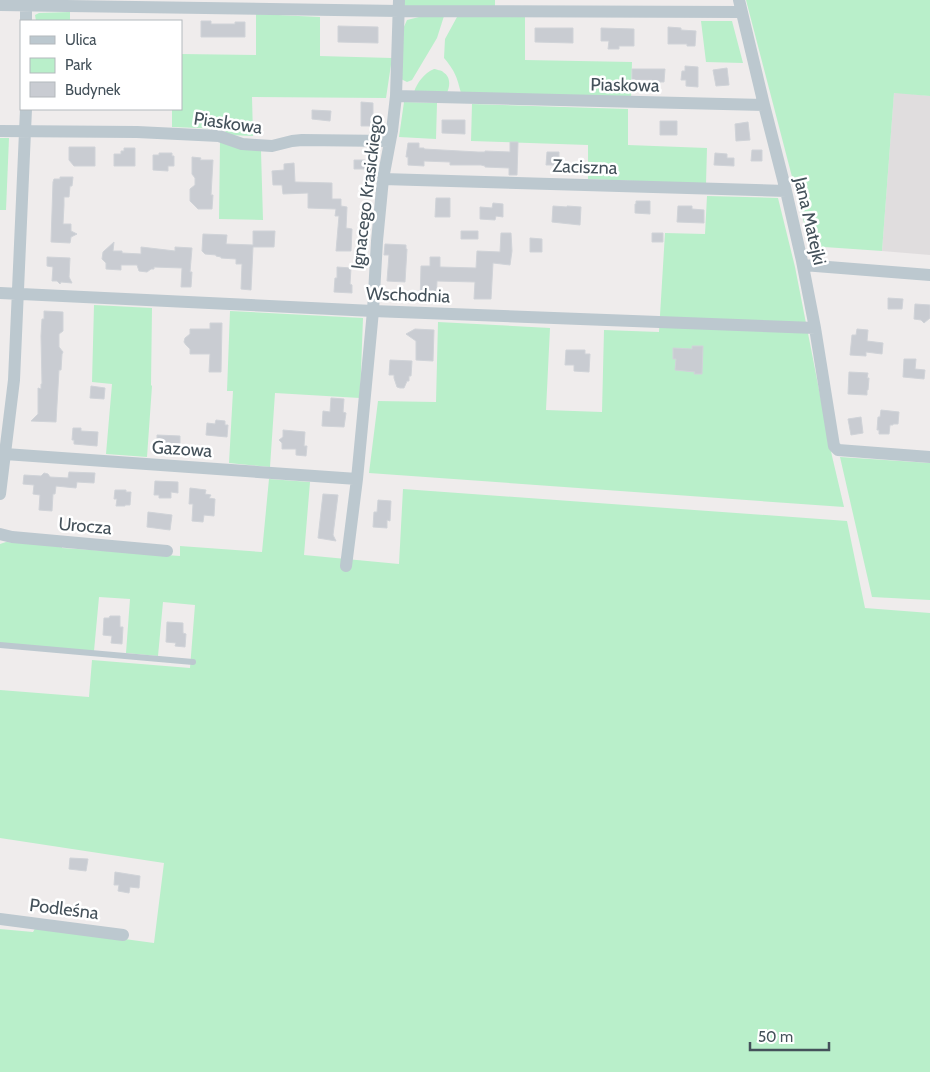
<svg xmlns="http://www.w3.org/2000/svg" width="930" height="1072" font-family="Cabin,sans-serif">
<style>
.education{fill:#e0ddde}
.green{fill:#b9efca}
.building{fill:#c9ccd2;stroke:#d0d3d8}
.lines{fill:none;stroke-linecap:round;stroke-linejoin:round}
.service{stroke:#bcc8cf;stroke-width:6}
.minor{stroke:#bcc8cf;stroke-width:12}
.labels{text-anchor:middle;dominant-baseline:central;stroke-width:5;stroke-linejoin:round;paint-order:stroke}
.street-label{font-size:18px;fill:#44515a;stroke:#fff}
</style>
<rect width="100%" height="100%" fill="#efecec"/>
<path class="education" d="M894 92 930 96V255L882 251Z"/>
<path class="green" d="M404 0H495V7H404Z
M746 0H930V96L894 93 882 251 810 246Z
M70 12V21H36L35 15 39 13Z
M256 14 320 17V56L392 58 386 98 252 97 253 136 228 135 223 129 172 127V109H181V54L256 55Z
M423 16H444L437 38 412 80 407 82 401 79 403 29 407 20Z
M457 17H525V60L632 62 631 99 461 93C457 77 455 71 444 58L445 39Z
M701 21H732L743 63 706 62Z
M434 69C435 69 443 71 443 72 451 77 450 86 447 93L414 92C417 83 424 73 434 69Z
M404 102 437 103 436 139 399 137Z
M472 104 628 109V145L707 148 706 184 588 179V145L471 141Z
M0 138H9L6 210H0Z
M220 142 261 151 263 220 219 219Z
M707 196 778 198 795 267 832 456 844 507 369 473 378 401 436 402 438 322 550 328 546 410 602 412 604 330 659 332 665 233 705 234Z
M94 305 152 308 151 385 152 386 147 457 106 454 112 384 92 382Z
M230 311 363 318 360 398 275 393 270 467 229 463 233 391H227Z
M840 457 930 463V600L872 597Z
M269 479 310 482 304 555 399 564 403 489 847 521 865 608 930 613V1072H0V929L33 932 36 927 154 943 164 863 0 838V690L89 697 92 660 190 668 195 605 163 602 158 656 126 653 130 599 99 597 94 651 0 643V544L6 542 62 545V548L180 556V546L262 552Z"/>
<path class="building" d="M201 21H211V24H235V22H245V37H201Z
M338 26 378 27V43L338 42Z
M668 27 681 28V30L696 31 695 46H687V44H668Z
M535 28H573V43L535 42Z
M601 28 634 29V46H619V49H608L609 41H601Z
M685 66 698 67V87L686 86V80H681L682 71H685Z
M727 68 729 85 716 86 713 70Z
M632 69H665L664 82H652V80H632Z
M361 102 373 103V126H361Z
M312 110 331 111 330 121 312 119Z
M442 120H465V134L442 133Z
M660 121H677V135H660Z
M748 122 750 140 736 141 735 124Z
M510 142H518L517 175H509V168L485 167V166L481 165H450V162L424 161V166L408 165V157H406L408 143H419V148H424V149L478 152H485V151L510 152Z
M69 147H95V166H74L69 160Z
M124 148H135V166H114V154H121V151H124Z
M752 150H762V161H751Z
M547 152H559V165H546Z
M159 153H172V156H174V166H168V171L153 170V155H159Z
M715 153 727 154V158H734V166L714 165Z
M192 157 201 158 200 160H213L211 195H213L212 209H198L190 201V189L195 185V178L192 174Z
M354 160H365V169H354Z
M294 163 295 182 332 183V199H341V206L347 207 346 228 352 229 351 251H336L339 216H335L336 209 308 208V193L283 194 282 185H273L272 171 284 170V164Z
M60 177H73L72 186H70L69 197H64V205L63 224H71V231L77 234 71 237 70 243 51 242 53 182 54 179H60Z
M436 198H450V217H435Z
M636 201H650V214L635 213V204H636Z
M493 203 503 204V217L496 216 495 220 480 219V207L492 208Z
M553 206 567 207V206L581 207 580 225 552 222Z
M678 206H692V209L704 210V223L677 222Z
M253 231H275L274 247H253L251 290 241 289 242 264H236V259L221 258V257L216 256V255L205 254 202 251 203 234 227 235 226 244 253 245Z
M461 231H478V239H461Z
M501 233H511L512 251 510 265 493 263 491 299H474L475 282 437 281 436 303H420L421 266H430V257H440V267L476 268 477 251 500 252Z
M652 233H663V242H652Z
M530 238 542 239V252H530Z
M114 242 113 251H122V253L141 254V247L175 251V247L192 248 190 272H192L191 287H181L182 268 154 267V269H151L147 272 139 271 137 265H121V270L106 269V263L102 259 103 252Z
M385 244 406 245V249H407L405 282 387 281 389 255H384Z
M47 257 70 258 69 277 72 283 61 282 60 284 57 281H52L53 267 47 266Z
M337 267 351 268 350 284 352 285V293L334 292 335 278H337Z
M888 298 903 299 902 309H888Z
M915 304 930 305V318L924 323 921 320 914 319Z
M44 311 63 312V331L59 334V347L63 352 62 354 61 370H59L56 422 31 421 38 414V388L41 389V384H42L41 336 42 319H44Z
M210 323H222L221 372H209L210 354H190V349L186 345 184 342 185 338 190 334V329H210Z
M415 329 434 330 433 361 416 360V341L406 334Z
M857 329 868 330 867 341 883 343 882 354 866 352V356L850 355 852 335H856Z
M692 346H703L702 374H694L695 372 675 370 676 359H673V348L692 349Z
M566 350H585V354H590L589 372 574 371V365H565Z
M904 359H916L915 369 925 370 924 379 903 377Z
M390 360 412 361 411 376H409V381H407L404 388H400L397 387 394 378V375H389Z
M849 372 868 373 867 378H869L868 390H867V395L848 394Z
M91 386 105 388 104 399 90 398Z
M331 398 344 399 343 412 346 413 344 427 322 426 323 411 330 412Z
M881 410 899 412 898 424H893V425H890L889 434H879V430H877L878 417H880Z
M861 417 863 433 851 435 848 419Z
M216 420 225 421V425H228L227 437 206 435 207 423 215 424Z
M73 428H81V431L98 432 97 446 74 444V440H72Z
M283 430 305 432 304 446H307L306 456 296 455V449H282V443L279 440 283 437Z
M157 435 180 436V445L157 444Z
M69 472 95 473 94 483 77 482 76 488 56 486 55 494H53L52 511 39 510 40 495 33 494 34 485 23 484 24 475 41 476 44 473 48 474 50 477 68 478Z
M155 481 178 482V493L171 492V498H159V495H154Z
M190 488 206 490 205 494 211 495 209 498 215 499 214 516 204 515 203 522 192 521 193 504H189Z
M115 490H126V492H131L130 505H125V506H116L117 499H114Z
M323 494 338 495 333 535 336 541 318 538Z
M378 500 391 501 390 521 387 520V528L373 527 374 512H377Z
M148 512 172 515 170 530 147 527Z
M110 616H120V627H123L122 644 111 643 112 636 103 635 104 618H109Z
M167 622 183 623V633L186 634 185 647 175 646 176 643 166 642Z
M70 858 88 859 86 871 69 869Z
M115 872 140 876 139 888 130 887 129 893 118 891 119 885H114Z"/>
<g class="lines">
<path class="service" d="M0 645 193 662"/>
<path class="minor" d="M26 0V21
M739 0 764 105 786 191 802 261 815 328 834 446 838 450 930 457
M0 5 399 11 741 12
M396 96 764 105
M0 131 137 132 219 136 242 144 256 145 272 146 292 141 302 140 390 141
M383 179 786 191
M803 265 930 275
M0 293 373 311 815 328
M5 454 357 479
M0 494 14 380 26 109
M0 534 12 537 167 551
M346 566 357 479 373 311 377 241 383 179 392 131 396 96 399 0
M0 919 123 935"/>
</g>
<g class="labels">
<g class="street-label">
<text transform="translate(625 85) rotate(1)">Piaskowa</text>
<text transform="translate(228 123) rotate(8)">Piaskowa</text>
<text transform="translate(585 167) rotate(2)">Zaciszna</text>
<text transform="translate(367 192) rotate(-83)">Ignacego Krasickiego</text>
<text transform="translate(810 221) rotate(77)">Jana Matejki</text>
<text transform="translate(408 295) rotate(2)">Wschodnia</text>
<text transform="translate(182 449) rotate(4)">Gazowa</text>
<text transform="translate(85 526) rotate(5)">Urocza</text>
<text transform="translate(64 909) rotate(7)">Podleśna</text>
</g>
</g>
<rect x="20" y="20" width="162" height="90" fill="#ffffff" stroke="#b4b9bd"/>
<rect x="30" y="36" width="25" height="8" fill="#bcc8cf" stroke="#b4b9bd"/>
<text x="65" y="45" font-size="15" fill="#44515a">Ulica</text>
<rect x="30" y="58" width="25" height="15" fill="#b9efca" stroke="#b4b9bd"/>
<text x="65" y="70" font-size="15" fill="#44515a">Park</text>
<rect x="30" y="82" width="25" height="15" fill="#c9ccd2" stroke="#b4b9bd"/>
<text x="65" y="95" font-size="15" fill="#44515a">Budynek</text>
<path d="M750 1042v8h79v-8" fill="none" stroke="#44515a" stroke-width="2.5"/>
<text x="758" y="1042" font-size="15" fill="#44515a" stroke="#ffffff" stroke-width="4" paint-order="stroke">50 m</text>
</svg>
